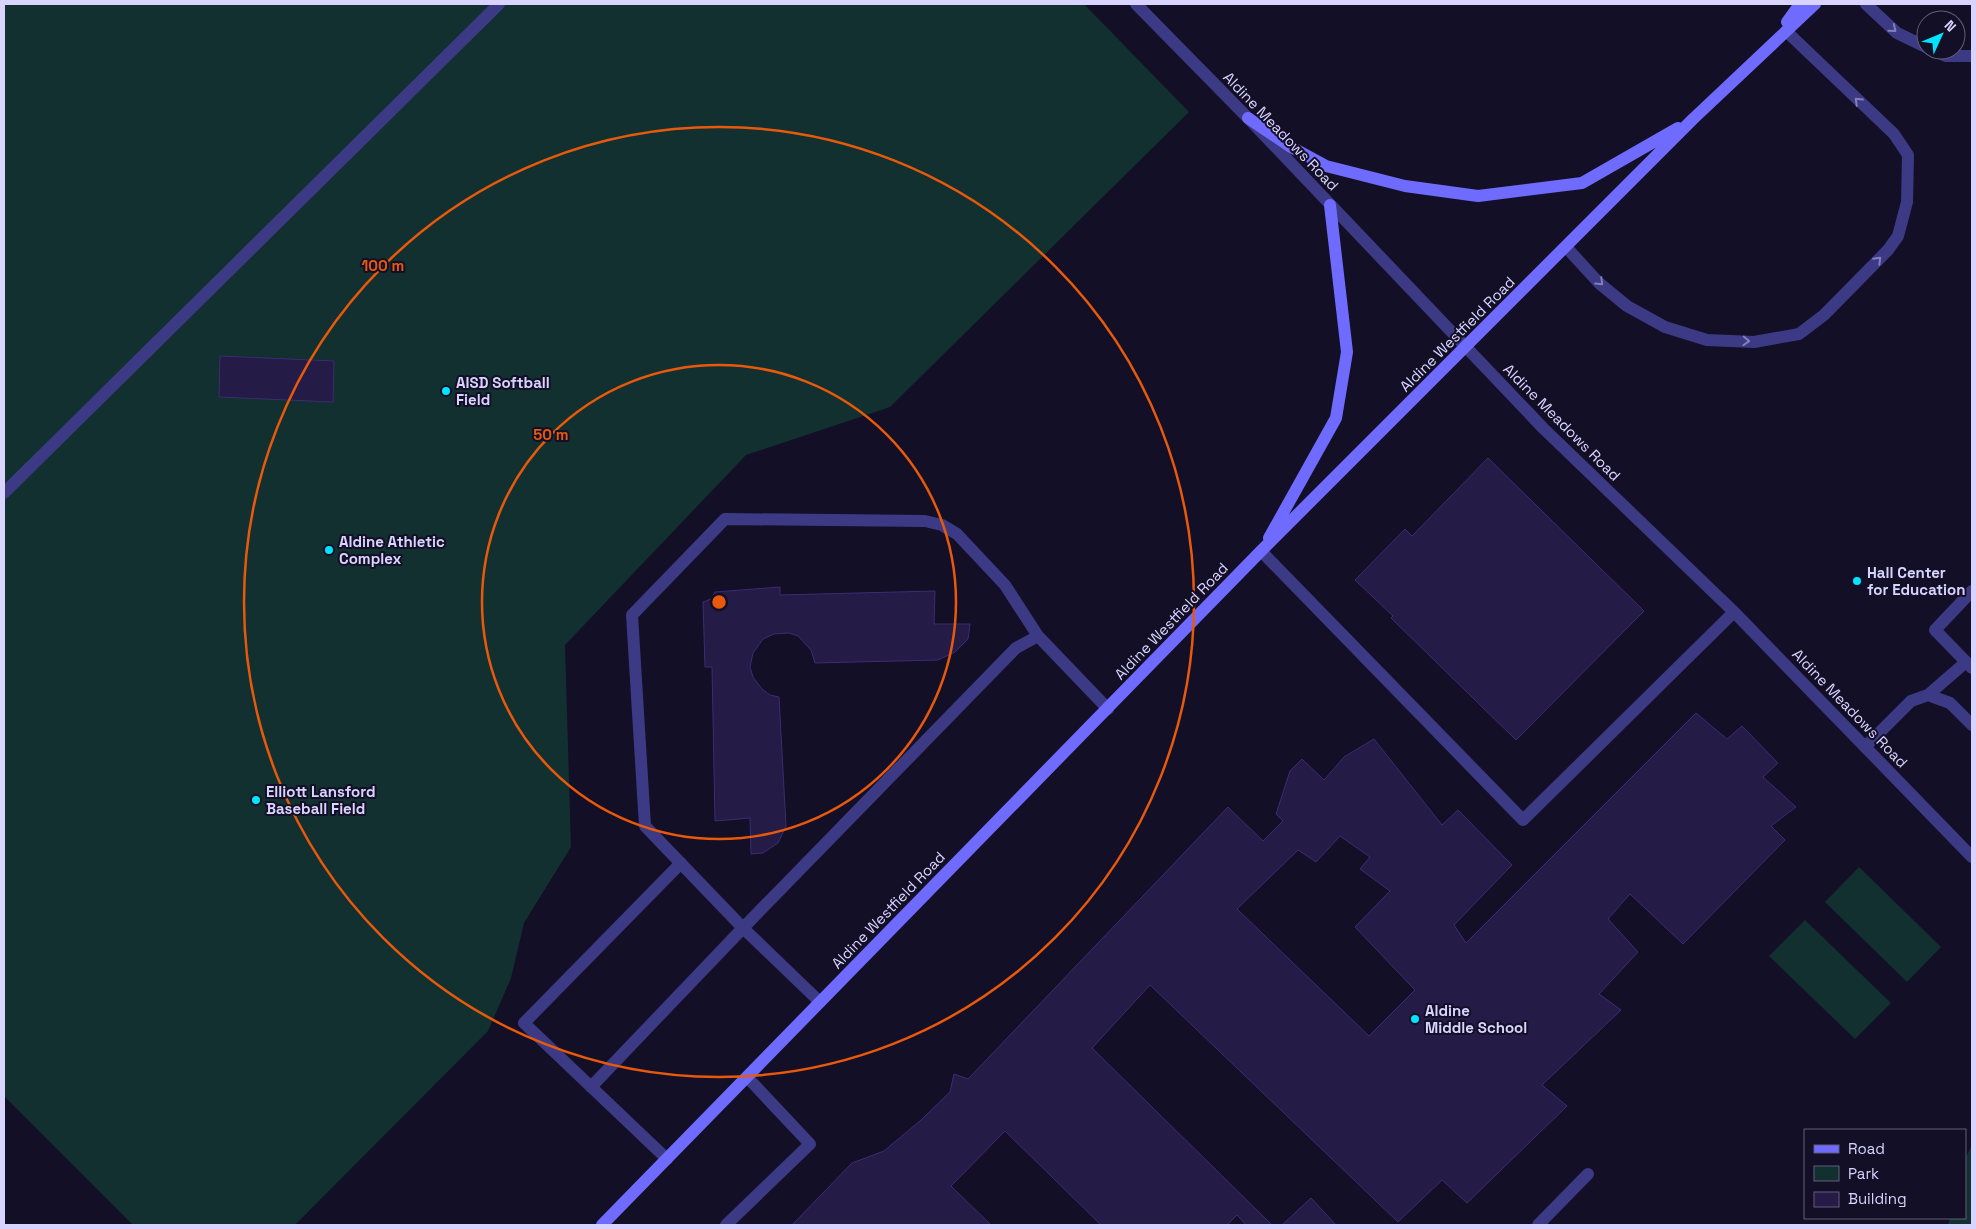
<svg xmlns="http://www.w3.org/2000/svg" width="1976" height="1229" font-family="'Space Grotesk',sans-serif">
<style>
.green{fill:#12302f}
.building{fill:#241b47;stroke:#3b2d73;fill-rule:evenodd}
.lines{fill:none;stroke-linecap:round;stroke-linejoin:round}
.service{stroke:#3d3a85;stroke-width:12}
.minor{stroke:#3d3a85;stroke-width:12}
.secondary{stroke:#6f6bff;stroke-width:12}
.oneway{stroke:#837fbc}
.ring{fill:none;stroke:#e8590c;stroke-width:2.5}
.poi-dot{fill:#00e5ff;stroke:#130f26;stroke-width:2}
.labels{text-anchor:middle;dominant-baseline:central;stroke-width:4;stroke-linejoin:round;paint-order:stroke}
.street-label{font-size:15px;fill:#d9d4ff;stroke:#130f26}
.poi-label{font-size:15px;font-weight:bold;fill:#d9d4ff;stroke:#130f26;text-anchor:start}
.centre{fill:#e8590c;stroke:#130f26;stroke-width:2.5}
.ring-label{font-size:15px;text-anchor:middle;font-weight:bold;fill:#e8590c;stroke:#130f26;stroke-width:4;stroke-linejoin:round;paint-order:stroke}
</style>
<rect width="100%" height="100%" fill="#130f26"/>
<path class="green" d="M4 4H1084L1189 112 890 407 746 455 565 645 571 847 524 923 511 978 488 1031 295 1225H133L4 1096Z
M1859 867 1941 947 1907 982 1825 902Z
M1805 920 1891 1003 1855 1039 1769 956Z
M1972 1145V1225H1948L1950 1218H1965V1159Z"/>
<path class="building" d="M220 356 334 361 333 402 219 397Z
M1488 458 1644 611 1516 740 1391 618 1393 616 1355 580 1405 529 1412 536Z
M780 587V595L935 591 934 624H970L968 639 955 652 938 660 815 663 811 650 798 636 789 633 774 634 763 639 753 653 750 667 753 677 762 689 770 695 779 697 786 826 778 843 763 853 751 854 750 818 715 821 712 667H705L703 602 711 599 715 592Z
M1696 713 1727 739 1742 726 1778 763 1763 777 1796 807 1771 826 1785 840 1683 944 1630 894 1608 919 1638 952 1599 994 1621 1010 1542 1085 1567 1106 1467 1203 1442 1180 1398 1222 1150 985 1092 1048 1272 1225H1246L1237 1215 1227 1225H1101L1005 1131 951 1186 991 1225H792L852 1163 884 1151 921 1120 950 1092 954 1074 968 1079 1228 807 1263 841 1283 821 1276 814 1290 771 1302 759 1324 780 1344 757 1374 739 1442 825 1458 810 1512 865 1454 925 1466 943ZM1340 836 1370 857 1360 869 1390 891 1355 927 1415 990 1369 1036 1237 909 1298 850 1316 862Z
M1311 1198 1336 1225H1282Z"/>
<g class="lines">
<path class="service" d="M1866 4 1897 33 1926 47
M1933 50 1946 56H1972
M1566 247 1599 283 1627 306 1665 327 1707 340 1754 342 1799 334 1824 315 1888 250 1898 236 1907 202 1908 155 1894 134 1786 31
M4 493 499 4
M1261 551 1523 820 1734 612
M1972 591 1935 630 1972 668
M1928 695 1966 662
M1865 747 1911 701 1928 695 1950 703 1972 725
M820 1002 743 928 1016 648 1038 636 1108 709
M591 1087 743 928 645 826 632 615 725 519 925 521 942 525 957 534 1005 585 1038 636
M667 1159 524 1023 681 863
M726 1225 810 1144 747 1077
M1538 1225 1588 1174"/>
<path class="minor" d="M1136 4 1248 118 1543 428 1734 612 1972 857"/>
<path class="secondary" d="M1787 22 1800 4
M1248 118 1291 147 1326 166 1405 186 1478 196 1582 183 1678 128
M1269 538 1336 418 1347 352 1330 205
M602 1225 1261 551 1693 119 1815 4"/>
</g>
<defs><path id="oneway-chevron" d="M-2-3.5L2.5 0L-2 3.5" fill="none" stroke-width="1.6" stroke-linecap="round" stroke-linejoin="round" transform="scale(1.25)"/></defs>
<g class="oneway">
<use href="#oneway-chevron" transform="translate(1893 29) rotate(39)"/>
<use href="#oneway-chevron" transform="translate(1858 101) rotate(-136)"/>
<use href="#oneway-chevron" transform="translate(1878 260) rotate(-45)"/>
<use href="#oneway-chevron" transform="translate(1600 282) rotate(44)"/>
<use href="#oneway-chevron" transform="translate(1746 341) rotate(2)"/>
</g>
<g class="ring">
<circle cx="719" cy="602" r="237"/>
<circle cx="719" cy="602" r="475"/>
</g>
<g class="poi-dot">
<circle cx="446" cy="391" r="5"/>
<circle cx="329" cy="550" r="5"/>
<circle cx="1857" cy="581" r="5"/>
<circle cx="256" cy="800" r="5"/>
<circle cx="1415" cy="1019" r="5"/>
</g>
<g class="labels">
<g class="street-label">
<text transform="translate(1281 131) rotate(46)">Aldine Meadows Road</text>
<text transform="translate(1457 334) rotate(-45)">Aldine Westfield Road</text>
<text transform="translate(1562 422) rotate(45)">Aldine Meadows Road</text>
<text transform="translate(1171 621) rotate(-46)">Aldine Westfield Road</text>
<text transform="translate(1850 708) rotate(46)">Aldine Meadows Road</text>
<text transform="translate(888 910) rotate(-46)">Aldine Westfield Road</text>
</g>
<g class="poi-label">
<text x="456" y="382">AISD Softball<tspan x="456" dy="17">Field</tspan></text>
<text x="339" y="541">Aldine Athletic<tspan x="339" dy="17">Complex</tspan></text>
<text x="1867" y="572">Hall Center<tspan x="1867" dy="17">for Education</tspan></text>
<text x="266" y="791">Elliott Lansford<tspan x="266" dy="17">Baseball Field</tspan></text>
<text x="1425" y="1010">Aldine<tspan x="1425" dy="17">Middle School</tspan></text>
</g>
</g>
<circle cx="719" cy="602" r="8" class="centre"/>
<g class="ring-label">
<text x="383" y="271">100 m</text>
<text x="551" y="440">50 m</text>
</g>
<rect width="1976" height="1229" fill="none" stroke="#d9d4ff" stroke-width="10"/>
<rect x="1804" y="1129" width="162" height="90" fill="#130f26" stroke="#625e7d"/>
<rect x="1814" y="1145" width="25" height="8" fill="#6f6bff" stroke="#625e7d"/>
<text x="1848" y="1154" font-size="15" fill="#d9d4ff">Road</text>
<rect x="1814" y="1166" width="25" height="15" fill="#12302f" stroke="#625e7d"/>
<text x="1848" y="1179" font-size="15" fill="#d9d4ff">Park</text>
<rect x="1814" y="1192" width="25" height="15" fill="#241b47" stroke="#625e7d"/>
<text x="1848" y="1204" font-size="15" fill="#d9d4ff">Building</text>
<g transform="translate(1941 35) rotate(46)"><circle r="24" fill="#130f26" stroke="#625e7d"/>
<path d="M0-4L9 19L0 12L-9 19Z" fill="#00e5ff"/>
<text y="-8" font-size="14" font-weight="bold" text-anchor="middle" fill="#d9d4ff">N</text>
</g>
</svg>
